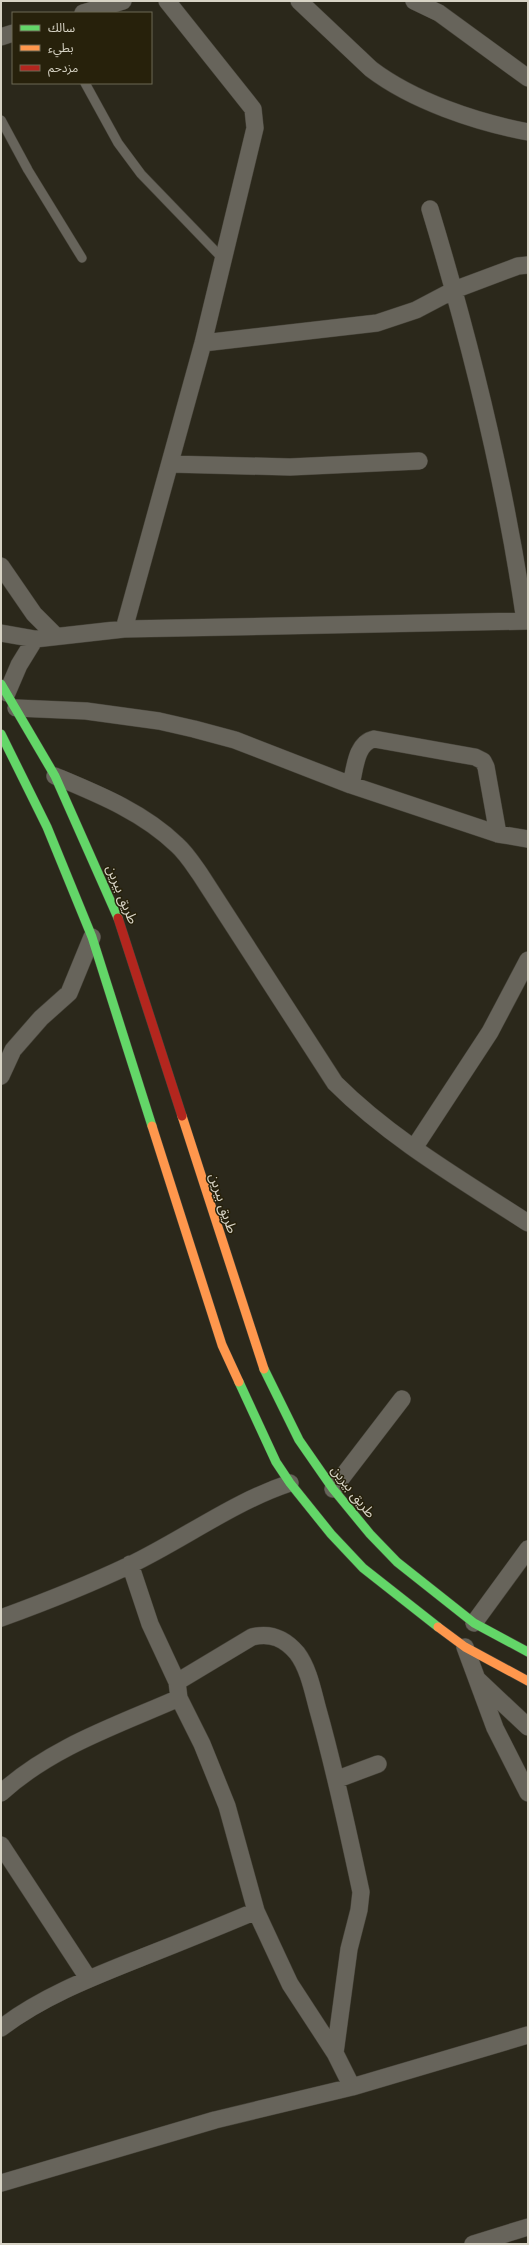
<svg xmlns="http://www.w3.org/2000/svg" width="529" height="2245" font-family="'Noto Sans','Noto Sans Arabic',sans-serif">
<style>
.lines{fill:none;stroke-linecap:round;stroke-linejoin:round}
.lane-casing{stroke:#464339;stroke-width:10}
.street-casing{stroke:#464339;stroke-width:18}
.fast-casing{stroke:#464339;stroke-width:10}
.slow-casing{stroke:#464339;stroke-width:10}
.jam-casing{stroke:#464339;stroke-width:10}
.lane{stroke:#67645b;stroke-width:9}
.street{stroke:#67645b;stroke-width:17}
.fast{stroke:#63d668;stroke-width:9}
.slow{stroke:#ff974d;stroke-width:9}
.jam{stroke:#b3261e;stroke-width:9}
.labels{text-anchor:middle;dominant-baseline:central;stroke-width:3;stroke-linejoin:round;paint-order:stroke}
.street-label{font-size:14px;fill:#d7d3c5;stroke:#27210b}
</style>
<rect width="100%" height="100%" fill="#2b281b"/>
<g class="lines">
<defs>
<path id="lane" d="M85 83 118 143 141 174 223 259
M1 120 28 170 82 258"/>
<path id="street" d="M299 1 371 69C413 101 476 122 528 132
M414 1 439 13 528 78
M83 13 123 1
M1 37 13 33
M430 209C471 344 505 481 525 621
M203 343 377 323 416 310 454 290 518 266 528 265
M170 464 290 467 419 461
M1 566 34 614 55 635
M124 629 203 343 255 128 253 109 167 1
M1 633 35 639 124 629 528 621
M7 693 19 665 35 639
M16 708 86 711 159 721 194 729 235 740 351 785 498 834 528 839
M55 776C98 794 143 812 177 845 186 853 193 864 200 874L335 1083C391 1139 462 1180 528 1223
M351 785C355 768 356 743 374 739L475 757 483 761 486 767 498 834
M1 1076 13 1050 41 1018 69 993 92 937
M414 1148 490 1032 528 960
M333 1489 402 1399
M1 1618C45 1602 88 1585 130 1565 184 1539 233 1502 290 1483
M474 1623 528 1549
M465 1647 495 1728 528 1793
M477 1679 528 1727
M177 1682 252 1637C271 1632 285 1639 297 1653 309 1669 313 1692 318 1710 335 1770 348 1831 361 1892L359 1910 349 1949 335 2053
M179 1698 202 1744 227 1806 256 1911 290 1984 335 2053 352 2087
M338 1779 378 1764
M1 1793C51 1747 118 1725 179 1698L177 1682 150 1624 130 1564
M1 1845 88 1978
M1 2028C43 1996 93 1977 143 1957 181 1942 218 1927 256 1911
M1 2183 215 2120 352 2087 528 2035
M473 2244 528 2227"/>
<path id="fast" d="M1 684 55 776 118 918
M1 734 47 827 92 937 152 1126
M264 1369 299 1440 333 1489 370 1534 397 1562 474 1623 528 1652
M239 1382 276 1462 290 1483 331 1534 363 1568 438 1627"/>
<path id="slow" d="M182 1116 264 1369
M152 1126 222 1345 239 1382
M438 1627 465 1647 528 1681"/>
<path id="jam" d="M118 918 182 1116"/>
</defs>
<use href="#lane" class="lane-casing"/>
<use href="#street" class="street-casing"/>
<use href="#fast" class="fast-casing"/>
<use href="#slow" class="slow-casing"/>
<use href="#jam" class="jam-casing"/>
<use href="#lane" class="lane"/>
<use href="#street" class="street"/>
<use href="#fast" class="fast"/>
<use href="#slow" class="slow"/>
<use href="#jam" class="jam"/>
</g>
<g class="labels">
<g class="street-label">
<text transform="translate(123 894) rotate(68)">طريق بيرين</text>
<text transform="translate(224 1203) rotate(72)">طريق بيرين</text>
<text transform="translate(354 1491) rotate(52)">طريق بيرين</text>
</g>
</g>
<rect width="529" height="2245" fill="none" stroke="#d7d3c5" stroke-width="4"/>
<rect x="12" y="12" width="140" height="72" fill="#27210b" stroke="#6d6855"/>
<rect x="20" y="25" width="20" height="6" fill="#63d668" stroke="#6d6855"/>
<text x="48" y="32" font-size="12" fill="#d7d3c5">سالك</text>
<rect x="20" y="45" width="20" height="6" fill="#ff974d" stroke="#6d6855"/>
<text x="48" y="52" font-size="12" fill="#d7d3c5">بطيء</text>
<rect x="20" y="65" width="20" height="6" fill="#b3261e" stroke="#6d6855"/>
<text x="48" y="72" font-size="12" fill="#d7d3c5">مزدحم</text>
</svg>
